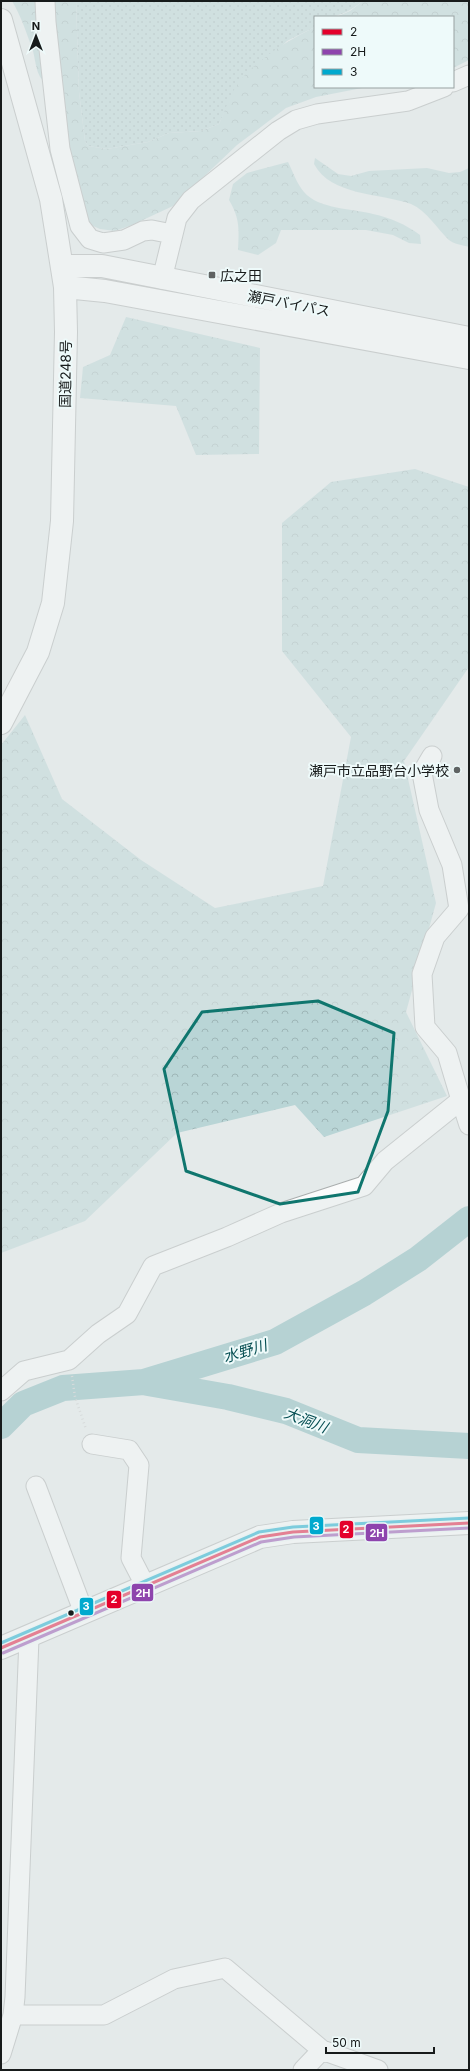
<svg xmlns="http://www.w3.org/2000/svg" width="470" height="2071" font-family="Inter,'Noto Sans JP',sans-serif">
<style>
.grass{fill:url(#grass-dots)}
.forest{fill:url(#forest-crowns)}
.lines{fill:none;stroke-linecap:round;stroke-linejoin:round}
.river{stroke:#7eb6b9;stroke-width:26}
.minor-casing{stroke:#aaaeae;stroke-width:21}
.highway-casing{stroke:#aaaeae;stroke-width:24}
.path{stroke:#c8caca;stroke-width:2.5;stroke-dasharray:1 3;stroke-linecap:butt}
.minor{stroke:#fbfcfc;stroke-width:19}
.highway{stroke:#fbfcfc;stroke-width:22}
.bus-1-casing{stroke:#eefafa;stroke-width:6}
.bus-2-casing{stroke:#eefafa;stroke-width:6}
.bus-3-casing{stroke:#eefafa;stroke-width:6}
.bus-1{stroke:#e4002b;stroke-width:3}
.bus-2{stroke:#8e44ad;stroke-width:3}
.bus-3{stroke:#00a9ce;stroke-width:3}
.marked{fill:none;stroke:#0f766e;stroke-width:3;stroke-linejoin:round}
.poi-dot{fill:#5f6363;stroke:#eefafa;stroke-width:1.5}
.bus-dot{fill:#171b1b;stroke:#eefafa;stroke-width:1.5}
.labels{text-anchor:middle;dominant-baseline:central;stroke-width:4;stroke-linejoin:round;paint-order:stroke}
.poi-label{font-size:14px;fill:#171b1b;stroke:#eefafa;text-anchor:start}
.street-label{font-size:14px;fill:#171b1b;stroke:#eefafa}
.water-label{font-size:15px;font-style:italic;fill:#054e52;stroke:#eefafa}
.line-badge{stroke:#eefafa;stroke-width:1.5}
.badge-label{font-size:11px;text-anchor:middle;font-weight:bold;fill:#fff}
</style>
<defs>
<pattern id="grass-dots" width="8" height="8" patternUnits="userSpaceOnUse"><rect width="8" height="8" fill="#b9d5d6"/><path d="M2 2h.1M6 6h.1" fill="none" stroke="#9eb6b7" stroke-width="1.8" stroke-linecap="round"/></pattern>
<pattern id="forest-crowns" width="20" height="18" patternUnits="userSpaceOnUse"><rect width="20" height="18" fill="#b9d5d6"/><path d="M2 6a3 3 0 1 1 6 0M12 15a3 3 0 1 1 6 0" fill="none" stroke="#9eb6b7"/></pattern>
</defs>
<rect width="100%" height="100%" fill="#e4eaea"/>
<path class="grass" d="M76 1H363C344 15 339 17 315 17V27L287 41 231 98 219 124 201 131 169 133 148 142 130 145 107 149 88 146 85 141 79 92Z"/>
<path class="forest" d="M12 1H43L45 83C36 75 36 63 33 51 27 34 21 16 12 1Z
M48 1H76L79 92 85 141 88 146 107 149 130 145 148 142 169 133 201 131 219 124C225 111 230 94 239 82 256 60 290 39 315 27V87H367L316 97 286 108 237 145 173 206 132 225 115 231 100 229 86 223 76 198Z
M363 1H469V60L453 68V17H336L350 11Z
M315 158 338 174 351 176 369 171 427 168 449 173 460 172 469 168V247C463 245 453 244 449 240 437 229 427 211 411 204 380 193 331 196 314 164Z
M288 162C293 172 297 184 304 192 318 209 354 209 373 214 391 218 405 224 420 235L421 244 409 243 393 235 366 230H281L276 243 258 255 238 250C239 228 240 219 229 200L233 184 247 173Z
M126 317 260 348 259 454 196 455 176 406 80 398 83 367 110 355Z
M415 469 469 487V667L404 761 436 903 406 1012 447 1096 324 1137 295 1105 177 1133 85 1221 1 1253V745L25 715 62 799 141 860 215 908 323 886 351 737 282 651V523L331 482Z"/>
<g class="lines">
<path class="river" d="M148 1383 228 1397 286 1411 358 1440 469 1446
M1 1426 23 1404 63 1388 144 1382 275 1342 364 1293 418 1259 469 1219"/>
<defs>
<path id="minor" d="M45 1 46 22 60 149 80 226 90 239 103 243 124 240 143 231 152 230 172 234
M453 82 469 75
M162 279 177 218 191 200 278 131 296 120 317 114 408 101 444 87
M432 756 422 773 429 810 452 865 459 909 435 937 422 974 425 1027 447 1053 461 1100
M1 1391 24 1371 69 1360 98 1334 127 1314 153 1266 227 1237 281 1213 364 1186 385 1161 461 1100 469 1125
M92 1444 129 1450 139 1465 131 1558 146 1587
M36 1486 84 1613
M13 2015H104L174 1979 225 1968 322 2050 378 2070
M1 2054 13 2015 15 1997 29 1638
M303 2070 322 2050"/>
<path id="highway" d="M1 20 51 199 65 287 66 332 62 521 53 603 38 652 1 723
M62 266H102L469 338
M65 287 105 291 469 358
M1 1648 260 1537 293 1532 469 1523"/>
</defs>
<use href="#minor" class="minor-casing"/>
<use href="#highway" class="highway-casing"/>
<path class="path" d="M72 1376 75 1397 86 1429"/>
<use href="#minor" class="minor"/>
<use href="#highway" class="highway"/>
<defs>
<path id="bus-1" d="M1 1648 260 1537 293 1532 469 1523"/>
<path id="bus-2" d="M3 1653 261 1542 294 1537 469 1528"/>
<path id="bus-3" d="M1 1643 259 1532 293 1527 469 1518"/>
</defs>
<use href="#bus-1" class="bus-1-casing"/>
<use href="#bus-2" class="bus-2-casing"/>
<use href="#bus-3" class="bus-3-casing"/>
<use href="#bus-1" class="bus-1"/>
<use href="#bus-2" class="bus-2"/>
<use href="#bus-3" class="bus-3"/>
</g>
<path d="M0 0H470V2071H0ZM318 1001 394 1033 388 1111 358 1192 280 1204 186 1171 164 1069 202 1012Z" fill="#e4eaea" fill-opacity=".55" fill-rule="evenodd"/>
<path class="marked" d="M318 1001 394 1033 388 1111 358 1192 280 1204 186 1171 164 1069 202 1012Z"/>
<g class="poi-dot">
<rect x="208" y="271" width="8" height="8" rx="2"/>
<circle cx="457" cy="770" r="4"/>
</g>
<circle class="bus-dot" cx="71" cy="1613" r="3.5"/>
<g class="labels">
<g class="poi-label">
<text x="220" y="275">広之田</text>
<text x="449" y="770" text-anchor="end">瀬戸市立品野台小学校</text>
</g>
<g class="street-label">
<text transform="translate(289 303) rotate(11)">瀬戸バイパス</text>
<text transform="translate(65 374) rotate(-89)">国道248号</text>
</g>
<g class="water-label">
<text transform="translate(245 1351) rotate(-17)">水野川</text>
<text transform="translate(306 1420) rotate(21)">大洞川</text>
</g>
</g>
<g class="line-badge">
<rect x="309" y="1516" width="15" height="19" rx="4" fill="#00a9ce"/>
<rect x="339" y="1520" width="15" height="19" rx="4" fill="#e4002b"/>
<rect x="365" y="1523" width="23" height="19" rx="4" fill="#8e44ad"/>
<rect x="131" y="1583" width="23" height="19" rx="4" fill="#8e44ad"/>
<rect x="106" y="1590" width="16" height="19" rx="4" fill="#e4002b"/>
<rect x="79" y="1597" width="15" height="19" rx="4" fill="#00a9ce"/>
</g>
<g class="badge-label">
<text x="316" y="1530">3</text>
<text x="346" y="1533">2</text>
<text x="377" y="1537">2H</text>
<text x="143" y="1597">2H</text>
<text x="114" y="1603">2</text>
<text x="86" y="1610">3</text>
</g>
<rect width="470" height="2071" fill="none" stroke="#171b1b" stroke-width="4"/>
<rect x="314" y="16" width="140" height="72" fill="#eefafa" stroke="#98a1a1"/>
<rect x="322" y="29" width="20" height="6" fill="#e4002b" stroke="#98a1a1"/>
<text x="350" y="36" font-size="12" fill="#171b1b">2</text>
<rect x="322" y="49" width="20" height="6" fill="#8e44ad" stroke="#98a1a1"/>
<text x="350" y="56" font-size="12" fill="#171b1b">2H</text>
<rect x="322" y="69" width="20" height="6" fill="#00a9ce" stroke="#98a1a1"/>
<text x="350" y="76" font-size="12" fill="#171b1b">3</text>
<g transform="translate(36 36)" stroke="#eefafa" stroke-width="3" paint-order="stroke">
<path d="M0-3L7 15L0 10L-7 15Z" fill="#171b1b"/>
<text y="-6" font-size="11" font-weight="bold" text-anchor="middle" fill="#171b1b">N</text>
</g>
<path d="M326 2047v6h108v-6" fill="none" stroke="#171b1b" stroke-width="2"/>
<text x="332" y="2047" font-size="12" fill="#171b1b" stroke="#eefafa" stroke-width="3" paint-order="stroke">50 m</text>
</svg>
